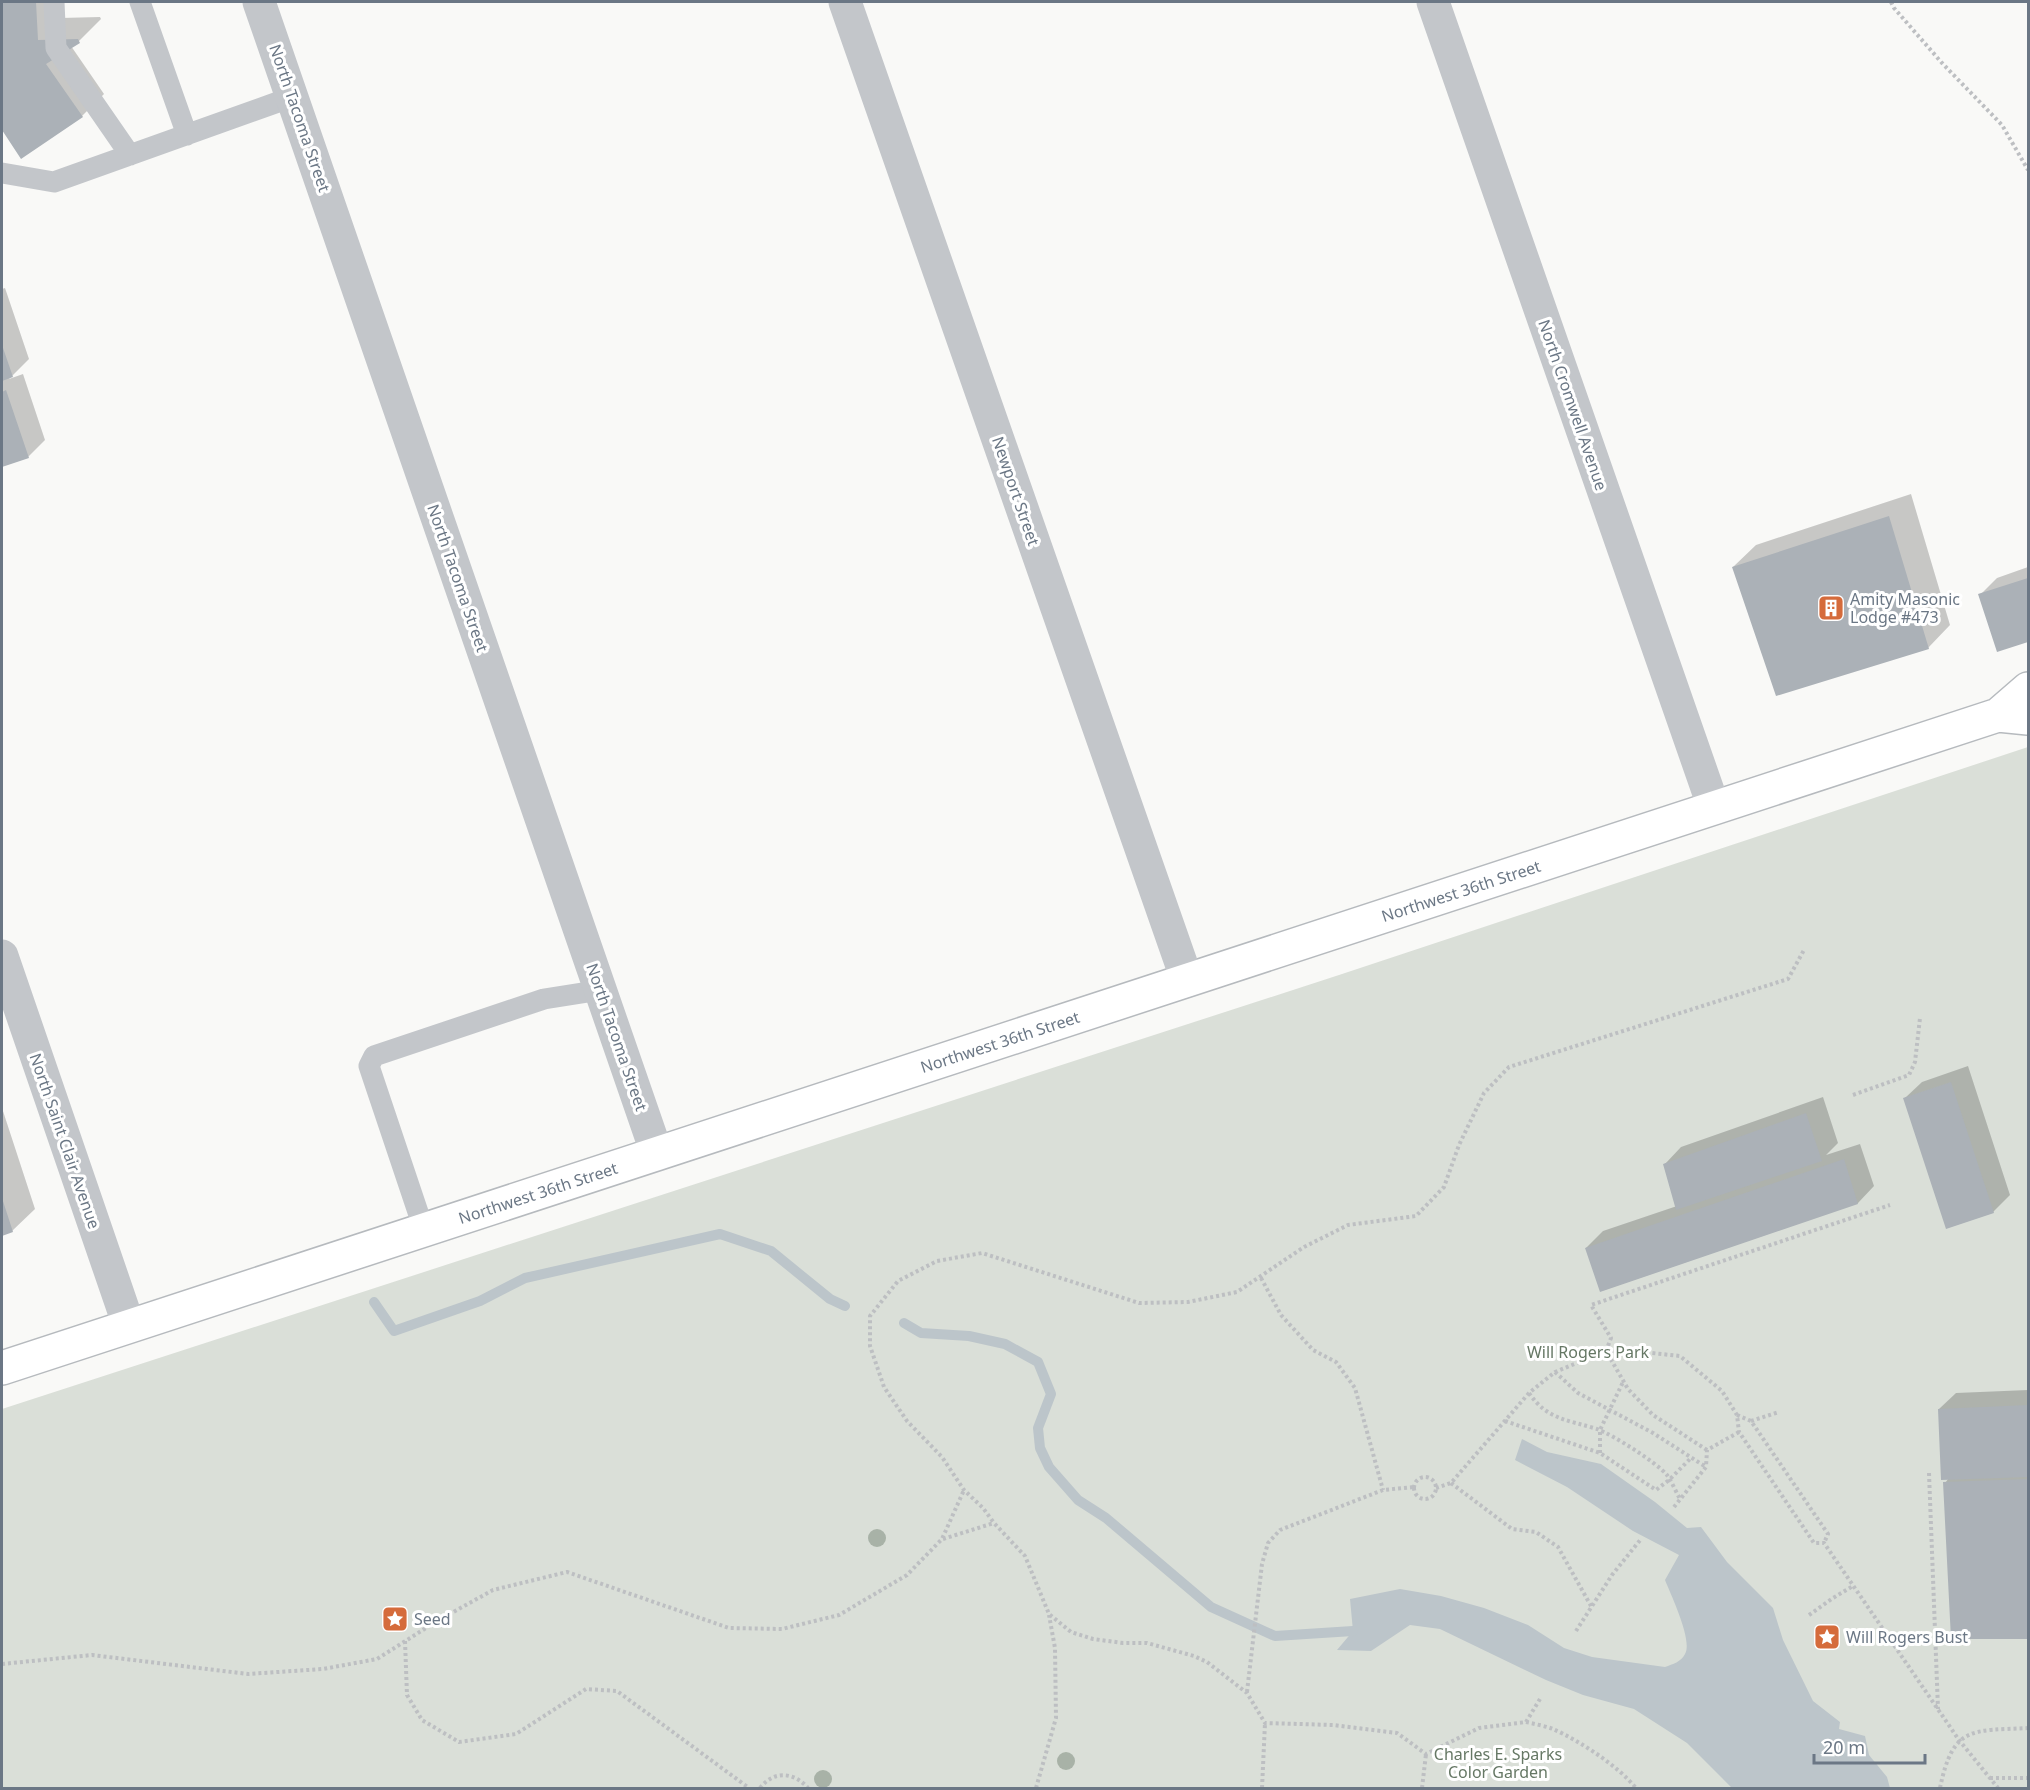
<svg xmlns="http://www.w3.org/2000/svg" width="2030" height="1790" font-family="'Noto Sans',sans-serif">
<style>
.green{fill:#dadfd8}
.water{fill:#bcc5ca}
.shadow{fill:#0003}
.lines{fill:none;stroke-linecap:round;stroke-linejoin:round}
.stream{stroke:#bcc5ca;stroke-width:10}
.building{fill:#abb1b7}
.secondary-casing{stroke:#b6babe;stroke-width:36}
.path{stroke:#bdbfc2;stroke-width:4;stroke-dasharray:3 3;stroke-linecap:butt}
.lane{stroke:#c3c6ca;stroke-width:21}
.street{stroke:#c3c6ca;stroke-width:33}
.secondary{stroke:#fff;stroke-width:33}
.tree{fill:#a8b2a7}
.labels{text-anchor:middle;dominant-baseline:central;stroke-width:6;stroke-linejoin:round;paint-order:stroke}
.street-label{font-size:16px;fill:#6b7785;stroke:#fff}
.poi-label{font-size:16px;fill:#6b7785;stroke:#fff;text-anchor:start}
.park-label{font-size:16px;fill:#667865;stroke:#fff}
</style>
<rect width="100%" height="100%" fill="#f9f9f7"/>
<path class="green" d="M2028 747V1788H2V1409L1339 975Z"/>
<path class="water" d="M1522 1439 1547 1452 1601 1464 1655 1502 1687 1528 1701 1527 1727 1562 1773 1608 1783 1640 1813 1701 1840 1722 1839 1729 1865 1736 1869 1755 1887 1777 1890 1788H1732L1687 1743 1634 1709 1583 1695 1546 1680 1440 1629 1410 1625 1371 1651 1337 1650 1353 1631 1350 1599 1400 1589 1441 1596 1484 1608 1528 1625 1564 1648 1592 1657 1665 1667C1673 1664 1681 1662 1685 1654 1693 1641 1671 1595 1665 1580L1679 1555 1633 1531 1567 1487 1515 1460Z"/>
<path class="shadow" d="M2 2H59L60 18 100 17 101 19 79 41 71 46 104 94 82 116 21 157 2 127Z
M5 288 29 359 9 379 23 374 45 440 28 457 2 466V289Z
M1911 494 1950 625 1928 648 1733 567 1756 545Z
M2028 567V640L1998 650 1980 595 1997 578Z
M1968 1066 2010 1195 1993 1212 1905 1098 1922 1082Z
M1823 1097 1838 1143 1826 1155 1860 1144 1874 1186 1858 1203 1601 1291 1586 1248 1603 1231 1677 1206 1665 1164 1681 1147Z
M2 1108 35 1209 12 1231 2 1234Z
M2028 1390V1638L1953 1637 1945 1483 1949 1478 1939 1409 1956 1393Z"/>
<g class="lines">
<path class="stream" d="M374 1302 394 1331 480 1301 525 1278 720 1234 771 1251 830 1299 845 1306
M904 1323 921 1333 969 1336 1005 1344 1038 1362 1051 1394 1038 1428 1040 1448 1049 1467 1078 1500 1106 1518 1211 1607 1275 1636 1353 1631"/>
</g>
<path class="building" d="M2 2H36L38 40 78 39 80 43 46 64 83 117 21 159 2 130Z
M2 345 13 377 2 381Z
M6 390 29 458 2 467V392Z
M1889 516 1929 649 1776 696 1732 567Z
M2028 578V642L1997 652 1978 594Z
M1951 1082 1994 1213 1946 1229 1903 1098Z
M1806 1113 1822 1161 1676 1210 1663 1164Z
M1844 1159 1858 1204 1600 1292 1585 1248Z
M2 1198 13 1232 2 1236Z
M2028 1405V1477L1941 1480 1938 1409Z
M2028 1479V1639H1951L1943 1482Z"/>
<g class="lines">
<defs>
<path id="secondary" d="M1998 715 2028 689
M2 1368 1998 715 2028 718"/>
</defs>
<use href="#secondary" class="secondary-casing"/>
<path class="path" d="M1891 2 1894 8 1942 63 2002 125 2028 170
M1853 1095 1909 1075 1915 1062 1920 1018
M1261 1278 1281 1315 1313 1350 1336 1362 1355 1388 1383 1490
M1555 1372 1578 1393 1653 1433 1706 1467
M1529 1393C1547 1420 1569 1420 1597 1429 1613 1435 1656 1462 1667 1475 1672 1482 1676 1492 1680 1499
M1737 1415 1751 1421 1828 1534 1824 1543
M1505 1421 1600 1453 1656 1490 1669 1480 1691 1458
M1751 1421 1779 1412
M1707 1450 1653 1415 1628 1389 1606 1351 1611 1338 1591 1305 1890 1205
M1600 1453V1430L1623 1382
M1929 1473 1938 1709
M1414 1488a11 11 0 1 1 22 0a11 11 0 1 1-22 0Z
M1451 1483 1512 1529 1536 1532 1558 1547 1591 1606
M1436 1488 1451 1483 1529 1393 1555 1372 1606 1351H1633L1680 1356 1722 1391 1737 1415 1739 1432 1814 1543H1824L1959 1740 1998 1788
M1674 1507 1706 1467 1707 1450 1739 1432
M943 1539 994 1523
M1809 1615 1833 1598 1853 1586
M1576 1631 1612 1575 1641 1539
M405 1641 407 1695 422 1720 459 1742 516 1734 586 1689 617 1691 749 1788
M2 1664 92 1655 248 1674 323 1669 377 1659 437 1621 493 1590 567 1572 729 1628 782 1629 839 1615 907 1575 942 1539 964 1490
M1247 1692 1262 1564 1268 1543 1280 1530 1383 1490 1414 1487
M1540 1699 1526 1722 1479 1728 1426 1754 1397 1733 1333 1725 1265 1723 1247 1693 1207 1662 1194 1656 1147 1643H1123L1093 1639 1071 1632 1049 1614 1025 1556 994 1523 983 1508 964 1490 942 1457 907 1421 884 1387 870 1346V1316L898 1281 937 1261 982 1253 1139 1303 1188 1302 1237 1292 1304 1247 1348 1225 1416 1216 1444 1187 1459 1145 1484 1093 1509 1067 1788 979 1804 950
M1526 1722C1535 1724 1545 1726 1553 1729 1580 1741 1618 1766 1636 1788
M1990 1778H2028
M760 1788C774 1770 794 1772 808 1788
M1036 1788 1056 1718 1055 1648 1049 1615
M1262 1788 1265 1723
M1422 1788 1426 1754
M1940 1788C1953 1725 1972 1731 2028 1728"/>
<path class="lane" d="M54 2 56 48 130 155
M140 2 187 135
M2 173 54 182 292 97
M424 1230 374 1081 369 1066 374 1056 544 999 601 990"/>
<path class="street" d="M259 2 657 1154
M845 2 1187 980
M1433 2 1714 808
M2 956 129 1326"/>
<use href="#secondary" class="secondary"/>
</g>
<g class="tree">
<circle cx="877" cy="1538" r="9"/>
<circle cx="1066" cy="1761" r="9"/>
<circle cx="823" cy="1779" r="9"/>
</g>
<defs>
<symbol id="building-square" viewBox="-11 -11 22 22"><rect x="-9" y="-9" width="18" height="18" rx="4" fill="#d56b3b" stroke="#fff"/><path d="M-4-6H4V6H1V3H-1V6H-4ZM-2.5-4.3h1.7v1.8h-1.7ZM.8-4.3h1.7v1.8H.8ZM-2.5-1h1.7V.8h-1.7ZM.8-1h1.7V.8H.8Z" fill="#fff"/></symbol>
<symbol id="sight-square" viewBox="-11 -11 22 22"><rect x="-9" y="-9" width="18" height="18" rx="4" fill="#d56b3b" stroke="#fff"/><path d="M0-6L1.8-2.2L6-1.7L2.9 1.2L3.7 5.4L0 3.3L-3.7 5.4L-2.9 1.2L-6-1.7L-1.8-2.2Z" fill="#fff"/></symbol>
</defs>
<g fill-rule="evenodd">
<use href="#building-square" x="1816" y="593" width="30" height="30"/>
<use href="#sight-square" x="380" y="1604" width="30" height="30"/>
<use href="#sight-square" x="1812" y="1622" width="30" height="30"/>
</g>
<g class="labels">
<g class="street-label">
<text transform="translate(300 118) rotate(71)">North Tacoma Street</text>
<text transform="translate(1573 405) rotate(71)">North Cromwell Avenue</text>
<text transform="translate(1016 491) rotate(71)">Newport Street</text>
<text transform="translate(458 578) rotate(71)">North Tacoma Street</text>
<text transform="translate(1461 891) rotate(-18)">Northwest 36th Street</text>
<text transform="translate(617 1037) rotate(71)">North Tacoma Street</text>
<text transform="translate(1000 1042) rotate(-18)">Northwest 36th Street</text>
<text transform="translate(65 1141) rotate(71)">North Saint Clair Avenue</text>
<text transform="translate(538 1193) rotate(-18)">Northwest 36th Street</text>
</g>
<g class="poi-label">
<text x="1850" y="599">Amity Masonic<tspan x="1850" dy="18">Lodge #473</tspan></text>
<text x="414" y="1619">Seed</text>
<text x="1846" y="1637">Will Rogers Bust</text>
</g>
<g class="park-label">
<text x="1588" y="1352">Will Rogers Park</text>
<text x="1498" y="1754">Charles E. Sparks<tspan x="1498" dy="18">Color Garden</tspan></text>
</g>
</g>
<rect width="2030" height="1790" fill="none" stroke="#6b7785" stroke-width="6"/>
<path d="M1814 1754v9h111v-9" fill="none" stroke="#6b7785" stroke-width="3"/>
<text x="1823" y="1754" font-size="18" fill="#6b7785" stroke="#ffffff" stroke-width="4.5" paint-order="stroke">20 m</text>
</svg>
